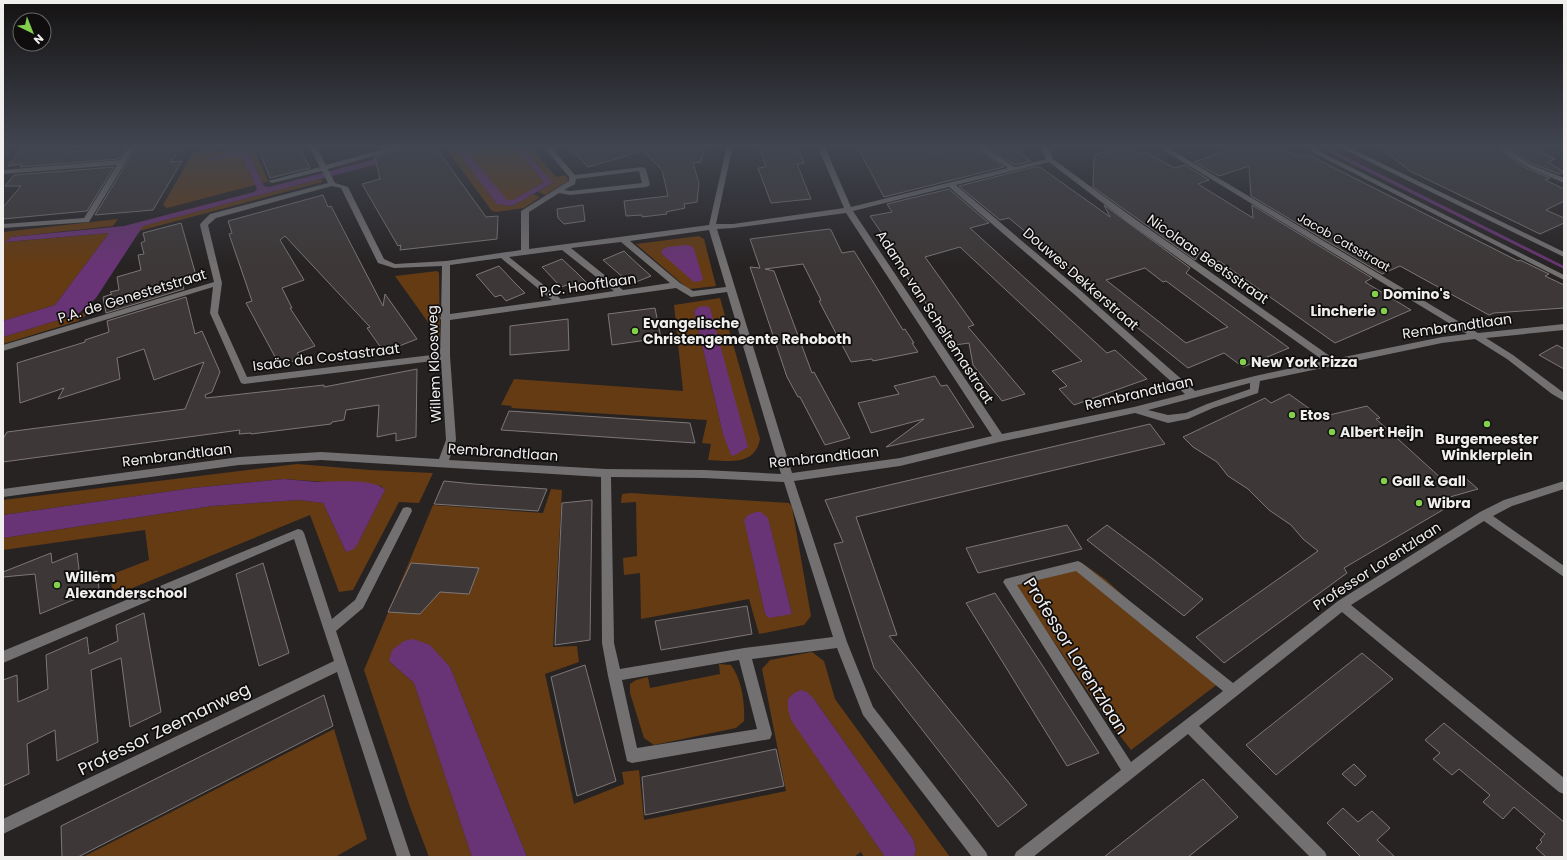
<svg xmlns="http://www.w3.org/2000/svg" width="1567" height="860" font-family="Poppins,sans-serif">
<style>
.green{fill:#643b13;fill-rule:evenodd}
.water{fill:#693475}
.building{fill:#3d3837;stroke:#7d7776;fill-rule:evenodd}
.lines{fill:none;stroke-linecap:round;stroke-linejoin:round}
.minor{fill:#727071;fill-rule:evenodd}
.poi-dot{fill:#83d04f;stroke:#0f0d0d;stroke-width:1.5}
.labels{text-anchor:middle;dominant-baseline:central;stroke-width:3.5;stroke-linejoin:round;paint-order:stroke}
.far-street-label{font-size:12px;fill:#f1eeee;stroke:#0f0d0d}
.street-label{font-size:14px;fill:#f1eeee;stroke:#0f0d0d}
.poi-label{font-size:14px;font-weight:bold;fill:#f1eeee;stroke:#0f0d0d;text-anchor:start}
.near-street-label{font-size:17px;fill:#f1eeee;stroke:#0f0d0d}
</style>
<rect width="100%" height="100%" fill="#272323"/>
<path class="green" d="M249 145H252L268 181 263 183 248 151 209 160 235 157H242L255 185 167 208 163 205 193 153 216 148 217 153Z
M462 145H513L544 182 513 200 507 201Z
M520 145H528L556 177 565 175 568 179 567 182 545 195 538 192 553 183Z
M455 148 497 204 512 206 533 194 540 197 524 208 496 212 492 211 447 150Z
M321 179 322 182 139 231 142 226Z
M118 219 113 226 11 237 6 242 109 233 55 305 3 321V232Z
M699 236 704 239 716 286 690 289 687 288 636 244Z
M437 271 439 273 440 339 395 276Z
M720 298 760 439C755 466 729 461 708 460L711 444 702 443 707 420 511 408 512 406 501 405 514 379 683 391 674 305ZM698 307 723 434 694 311Z
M91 312 78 321 3 344V337L78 314Z
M297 464 370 470 433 473 419 503 399 502 353 590 339 592 310 515 113 596 110 575 149 560 145 530 3 550V538L212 506 299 500 323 503 346 552 361 537 385 490 381 486 284 479 193 488 3 515V500Z
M551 489 562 490 553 647 577 646 579 662 545 674 574 804 624 784 622 772 639 770 644 820 786 791 762 669 770 660 812 652 824 661 835 699 950 857H914L916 850 913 839 814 699 792 720 885 857H864L861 852 854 857H527L450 667 389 661 414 683 472 857H429L410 807 364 670 433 505 543 513Z
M630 493 789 503 792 507 811 616 804 625 759 634 749 599 641 619 640 573 624 575 623 558 637 556 636 502 621 503 622 494ZM769 523 792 614H765L747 532Z
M1085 565 1105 579 1219 683 1131 750 1106 718 1018 589 1017 584 1049 573Z
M719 664 731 665C742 680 745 703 744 721L736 728 654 745 644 738 630 693V684L636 680 648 677 650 688 720 674Z
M334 729 367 839 335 857H83Z"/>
<path class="water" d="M429 145H449L143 226 96 298 78 314 3 337V321L55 305 109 233 5 242 11 237 124 226 254 192 257 189 243 158 235 157 209 160V158L212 157 242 150 248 151 264 186 269 187Z
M451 145H462L507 200H513L544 182 513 145H520L553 183 512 206 497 204 453 146Z
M1330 149 1564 266V269L1326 151Z
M685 245 692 246 694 249 703 279 701 281 694 282 662 254 661 251 667 247Z
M706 306 710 308 748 447 733 456 731 455 723 434 694 311 698 307Z
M284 479C295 480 306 481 318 482 334 482 374 478 385 490L358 543 354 549 346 552 323 503 299 500 212 506 3 538V515L193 488Z
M756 512H761L768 518 792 614 769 618 765 614 744 520 748 515Z
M413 639 430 645 450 667 527 857H472L414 683 389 661 392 650 404 641Z
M801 690 807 692 814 699 913 839 916 850 914 857H885L791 720 788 709V699L794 693Z"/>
<path class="building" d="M53 145H72L66 152 126 147 119 159 20 167 22 164 8 166 24 147Z
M182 145 171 162 182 161 153 210 95 215 137 146Z
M277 145H298L310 168 270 178 259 150Z
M413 145H434L486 217 498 216 497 239 400 250 401 245 398 246 362 184 380 179 375 157Z
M567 145H705L701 162 693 163 699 183 697 202 684 204 685 208 666 212 667 214 642 217V215L626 216 624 201 668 196 662 170 643 151 588 167Z
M758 145H797L804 163 797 164 811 199 771 203 758 168 766 167Z
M856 145H903L907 150 912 145H932V154L972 145 1004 167 884 197Z
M1009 145 1031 161 1015 165 985 146Z
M1242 145H1276L1296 156 1307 154 1518 261 1520 260 1549 274 1545 276 1564 285V308L1494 313 1489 315 1400 266 1382 274 1251 196 1249 166 1219 176 1194 162Z
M1377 145H1494L1524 167 1550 178 1545 180 1564 189V201L1546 210 1564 218V223L1540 234 1410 171Z
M1506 145H1524L1555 159 1548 162 1564 172 1559 174 1530 163Z
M1126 146 1139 154 1146 152 1174 168 1185 165 1209 180 1198 184 1253 218 1252 205 1372 278 1365 282 1411 310 1335 343 1219 261 1215 262 1200 252 1195 260 1093 187 1094 155Z
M114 167 87 211 3 219V207L21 186H5L14 175Z
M1034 167H1040L1110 217 1104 205 1190 268 1186 273 1289 348 1243 367 1224 353 1188 368 1104 301H1105L1093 291 1095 290 1009 218 1000 220 959 186ZM1145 268 1163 282 1166 281 1228 327 1186 343 1106 280Z
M949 189 989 223 970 228 1107 353 1115 350 1147 379 1074 405 1059 389 1067 386 1052 371 1082 361 960 247 925 257 974 325 968 327 1025 394 1002 401 973 365 969 343 955 345 923 299H921L889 249 892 248 870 216 892 212 887 204Z
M323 195 328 207 331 206 383 306 385 294 417 339 384 352 367 328 370 327 285 236 280 240 304 280 282 288 292 308H290L315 346 297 353 301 358 280 366 246 303 252 301 229 234 232 233 228 221Z
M583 205 585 221 564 224 558 218 557 209Z
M181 223 197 279 182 283 184 289 106 313 103 297 112 294 110 292 119 290 117 277 141 270 138 255 144 254 141 243 145 241 143 233Z
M829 229 831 230 842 253 854 251 903 330 905 329 914 343H912L918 352 873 361 872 359 851 362 819 301 821 300 803 264 765 269 774 271 812 373 814 372 850 438 825 445 800 397H798L787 377 750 267 760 268 750 239Z
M624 251 630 257 651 276 636 282 630 277 625 279 603 260Z
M562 259 578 274 588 284 572 290 567 285 561 287 542 267Z
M499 266 515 283 525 293 506 301 501 295 495 297 476 275Z
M186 297 195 334 202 331 220 372 212 392 205 395 206 398 324 385V387L417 369 416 437 396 441V433L377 437 379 405 346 410 344 420 332 422 331 424 251 434V433L239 434 240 430 3 462V439L7 432 185 409 204 362 154 380 144 349 117 358 120 379 58 399 64 388 20 403 17 363 85 342V340L109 332 107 321Z
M655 308 661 338 612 345 608 314Z
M568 319 569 350 510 355V326Z
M1557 345 1564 349V369L1539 355Z
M935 376 941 386 947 385 974 427 886 447 924 419 871 433 858 403 899 394 894 386Z
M1289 394 1321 417 1367 406 1380 418 1376 419 1443 480 1462 475 1478 489 1436 501 1446 508 1344 568 1347 573 1224 663 1196 637 1318 551 1303 539 1291 525 1269 510 1248 489 1228 476 1217 462 1193 447 1183 437 1265 398 1271 403Z
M509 411 690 423 695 443 501 430Z
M1150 424 1165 444 856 517 897 635 889 636 1027 805 998 827 874 668 834 544 843 542 825 500Z
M444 481 474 484 547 489 538 511 434 504Z
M592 500 590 640 555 645 562 503Z
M1067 525 1082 549 978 573 966 548Z
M1107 525 1154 560 1203 599 1184 616 1087 540Z
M51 553 52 563 77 553 80 577 97 571 99 589 40 614 35 574 3 577V572Z
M263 563 289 653 259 666 236 574Z
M411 563 479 568 469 594 440 592 420 614 388 612Z
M995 593 1046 671 1099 753 1067 766 966 603Z
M747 606 752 634 661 650 655 621Z
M144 613 161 712 130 727 121 658 91 670 98 742 57 761 55 730 27 744 29 774 3 786V680L17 675 18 702 48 689 46 655 87 637 89 654 118 641 116 625Z
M1362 653 1393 679 1276 775 1246 745Z
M585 665 616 781 577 796 551 677Z
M324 695 333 726 78 857H62L61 826Z
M1444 723 1564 822V857H1546L1536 848 1542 842 1540 840 1545 834 1514 807 1503 819 1483 802 1490 795 1459 769 1452 775 1433 759 1440 753 1425 740Z
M776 749 784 786 645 815 642 777Z
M1354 764 1366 776 1355 786 1342 774Z
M1203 779 1238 817 1188 857H1104Z
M1343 808 1358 822 1372 811 1390 828 1377 840 1395 857H1361L1327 823Z"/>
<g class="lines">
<path class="minor" d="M129 145H136L89 222 3 228V224L84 218 117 165 3 174V170L120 160Z
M211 145H225L213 149 210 147Z
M308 145H315L326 165 400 145H412L328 169 335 183 348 187 384 259 395 264 446 261 521 250V211L569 181V177L542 145H549L575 175 642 167 646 169 650 185 646 187 570 195 559 193 529 212V249L709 225 727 145H733L716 224H733L844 208 817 145H824L851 207 1008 168 973 145H981L1015 167 1046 159 1040 145H1047L1053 159 1135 219 1334 359 1442 337 1467 334 1155 145H1163L1478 333 1564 324V330L1486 338 1513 355 1564 393V401L1552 394 1507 359 1475 339 1442 343 1260 381 1258 393 1213 408 1188 419 1168 423 1135 413 999 442 900 466 794 481 847 642 873 707 986 852 988 857H972L863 715 837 648 752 659 772 734 770 739 632 763 627 761 608 676 602 643 601 477 321 460 239 465 3 497V489L239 457 321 452 439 459 446 440 441 360 244 384 241 383 210 313 213 287 3 351V345L214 282 200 225 201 223 210 214 328 183 322 171 272 183 268 181 320 167ZM1049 162 1129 223 1324 361 1255 376 1195 391 1081 291 956 185ZM639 171 642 183 570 191 564 190 575 184 576 179ZM332 186 341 188 378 263 394 268 442 266 441 316 440 318 441 320 440 354 247 377 218 313 222 283 208 225 216 218ZM949 187 1075 295 1185 394 1134 407 1002 434 853 211ZM846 213 992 436 900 458 792 473 717 229 733 228ZM709 230 726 287 693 291 680 283 630 241ZM621 242 670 283 623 290 571 248ZM562 250 614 291 561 299 509 257ZM501 258 552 300 450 314V265ZM676 288 691 297 727 292 781 474 704 470 606 469 449 460 456 440 450 356V320ZM1250 383V389L1207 404 1186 413 1168 415 1148 410ZM611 477 704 478 784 482 833 637 744 648 620 669 614 643ZM739 660 757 729 637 748 622 680Z
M904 145H911L907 148Z
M1308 145H1315L1317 150 1564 275V280L1312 152Z
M1335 145H1344L1564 252V257Z
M1495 145H1503L1529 164 1564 178V183L1525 166Z
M1564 481V489L1512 506 1493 516 1564 566V577L1484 521 1351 605 1564 778V794L1559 792 1342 612 1199 726 1325 852 1327 857H1310L1188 734 1033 857H1014L1016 852 1121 770 1005 585 1003 582 1005 579 1078 561 1082 563 1233 683 1338 601 1480 512 1504 500ZM1076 571 1223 691 1131 762 1017 585Z
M407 507 411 508 412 511 363 608 336 631 411 857H397L337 672 3 834V819L334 661 294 539 3 663V651L298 529 302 530 304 533 332 619 355 600 403 508Z"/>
</g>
<linearGradient id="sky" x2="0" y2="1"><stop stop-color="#151313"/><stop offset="0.55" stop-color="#414550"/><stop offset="1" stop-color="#414550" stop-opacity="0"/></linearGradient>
<rect width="1567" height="266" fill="url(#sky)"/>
<g class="poi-dot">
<circle cx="1375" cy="294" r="4"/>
<circle cx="1384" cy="311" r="4"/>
<circle cx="635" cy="331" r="4"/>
<circle cx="1243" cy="362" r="4"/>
<circle cx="1292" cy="415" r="4"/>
<circle cx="1487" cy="424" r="4"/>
<circle cx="1332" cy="432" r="4"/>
<circle cx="1384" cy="481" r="4"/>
<circle cx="1419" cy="503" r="4"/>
<circle cx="57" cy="585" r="4"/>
</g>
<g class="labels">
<g class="far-street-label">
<text transform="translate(1344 242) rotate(30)">Jacob Catsstraat</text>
</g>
<g class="street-label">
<text transform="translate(1208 259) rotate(35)">Nicolaas Beetsstraat</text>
<text transform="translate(1081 279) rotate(41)">Douwes Dekkerstraat</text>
<text transform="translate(588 285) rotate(-8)">P.C. Hooftlaan</text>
<text transform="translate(132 296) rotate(-17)">P.A. de Genestetstraat</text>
<text transform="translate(935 317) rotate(57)">Adama van Scheltemastraat</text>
<text transform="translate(1457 326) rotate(-8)">Rembrandtlaan</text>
<text transform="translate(326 357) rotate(-7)">Isaäc da Costastraat</text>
<text transform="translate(434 364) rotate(-92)">Willem Kloosweg</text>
<text transform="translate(1139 393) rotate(-13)">Rembrandtlaan</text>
<text transform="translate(503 452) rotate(4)">Rembrandtlaan</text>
<text transform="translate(177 455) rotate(-7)">Rembrandtlaan</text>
<text transform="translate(824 457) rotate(-6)">Rembrandtlaan</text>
<text transform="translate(1377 566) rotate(-33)">Professor Lorentzlaan</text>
</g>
<g class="poi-label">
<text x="1383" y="294">Domino's</text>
<text x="1376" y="311" text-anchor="end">Lincherie</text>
<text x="643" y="323">Evangelische<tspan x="643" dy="16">Christengemeente Rehoboth</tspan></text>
<text x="1251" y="362">New York Pizza</text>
<text x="1300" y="415">Etos</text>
<text x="1340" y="432">Albert Heijn</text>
<text x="1487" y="439" text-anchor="middle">Burgemeester<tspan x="1487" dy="16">Winklerplein</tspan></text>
<text x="1392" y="481">Gall &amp; Gall</text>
<text x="1427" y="503">Wibra</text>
<text x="65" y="577">Willem<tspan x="65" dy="16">Alexanderschool</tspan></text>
</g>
<g class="near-street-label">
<text transform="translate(1076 656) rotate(58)">Professor Lorentzlaan</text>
<text transform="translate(164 729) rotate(-26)">Professor Zeemanweg</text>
</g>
</g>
<rect width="1567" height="860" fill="none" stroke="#f1eeee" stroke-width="8"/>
<g transform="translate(32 32) rotate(137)"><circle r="19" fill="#0f0d0d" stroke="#696767"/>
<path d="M0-3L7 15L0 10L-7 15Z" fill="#83d04f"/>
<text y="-6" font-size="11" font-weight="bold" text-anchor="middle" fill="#f1eeee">N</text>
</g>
</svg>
